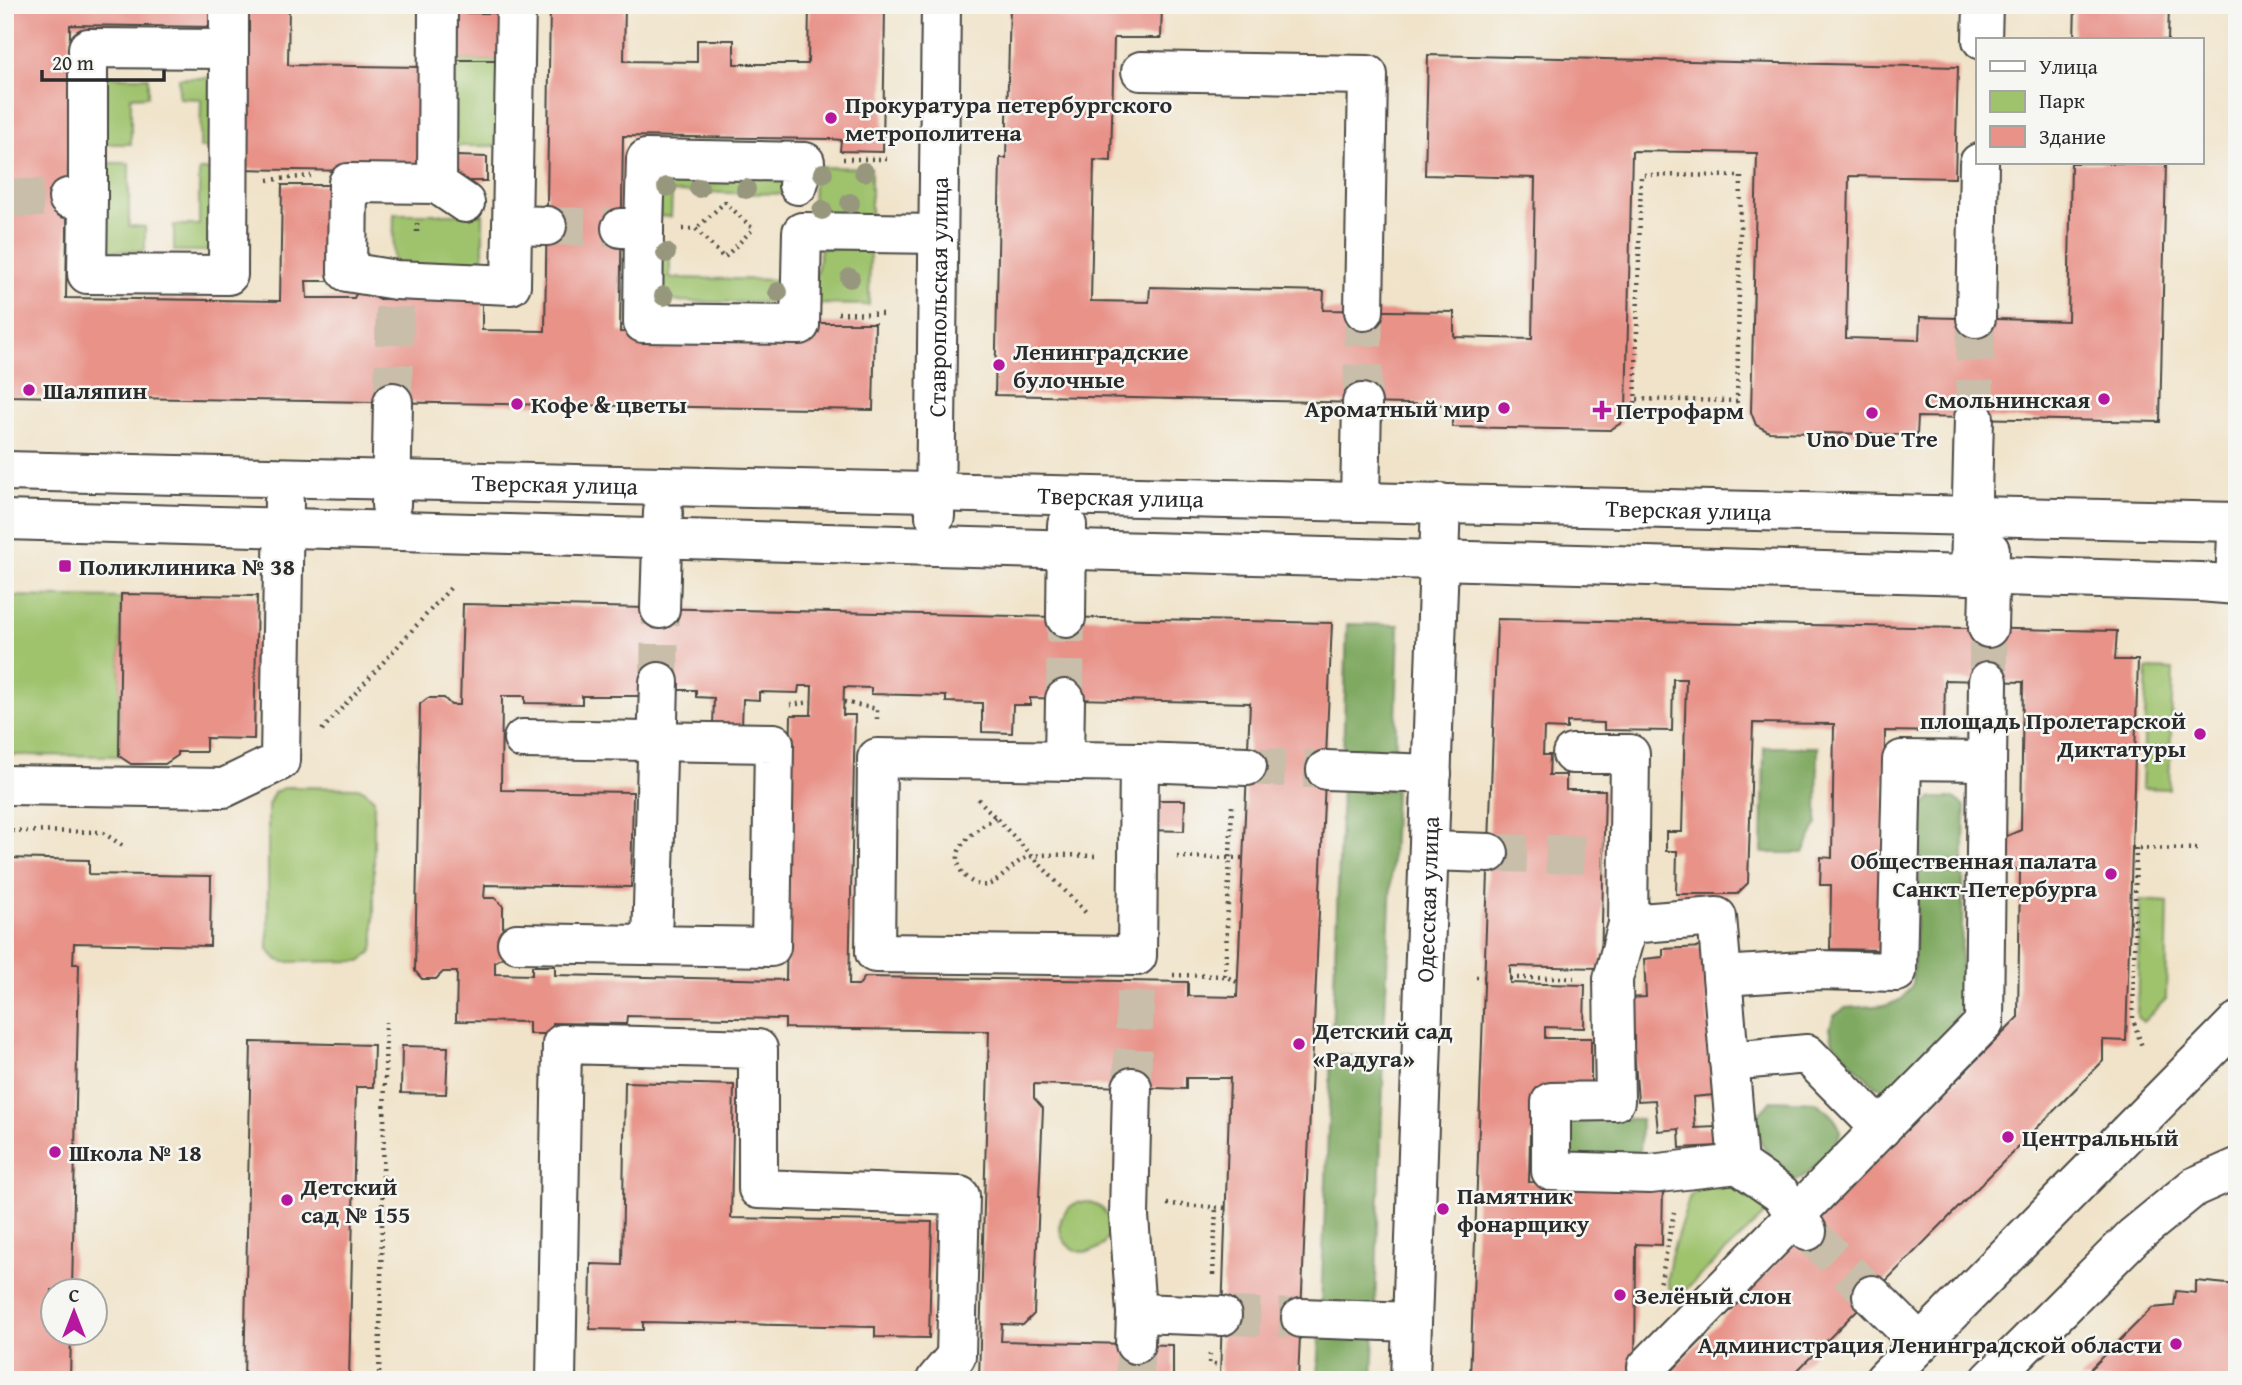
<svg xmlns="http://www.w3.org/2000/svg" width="2242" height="1385" font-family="'Gentium Book Plus',serif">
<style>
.green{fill:#9fc36d;stroke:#65774c;stroke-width:2}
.forest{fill:#7fa960;stroke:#556a46;stroke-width:2}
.building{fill:#e89288;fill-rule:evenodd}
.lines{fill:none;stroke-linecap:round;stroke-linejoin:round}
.minor-tunnel{stroke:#c9bea9;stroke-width:38;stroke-dasharray:38 19;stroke-linecap:butt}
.minor-casing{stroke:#494743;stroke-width:42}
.path{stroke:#494743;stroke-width:4.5;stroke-dasharray:2 5;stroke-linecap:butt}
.minor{stroke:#fff;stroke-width:38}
.tree{fill:#97977d}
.poi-dot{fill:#b5179e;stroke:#f6f6f2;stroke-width:2.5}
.labels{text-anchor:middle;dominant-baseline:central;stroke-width:5;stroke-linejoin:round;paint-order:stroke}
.poi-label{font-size:24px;font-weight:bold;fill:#2b2b2b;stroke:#f6f6f2;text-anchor:start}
.street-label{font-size:24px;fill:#2b2b2b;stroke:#f6f6f2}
</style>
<rect width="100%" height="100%" fill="#f6f6f2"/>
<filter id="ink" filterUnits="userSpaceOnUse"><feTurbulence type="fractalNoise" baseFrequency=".0143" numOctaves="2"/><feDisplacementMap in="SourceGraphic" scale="14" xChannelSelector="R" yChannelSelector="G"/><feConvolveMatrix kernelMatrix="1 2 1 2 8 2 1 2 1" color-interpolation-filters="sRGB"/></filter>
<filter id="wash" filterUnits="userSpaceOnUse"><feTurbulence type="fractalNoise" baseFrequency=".00686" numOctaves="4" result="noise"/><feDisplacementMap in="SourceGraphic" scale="28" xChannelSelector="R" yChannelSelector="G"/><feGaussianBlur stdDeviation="1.57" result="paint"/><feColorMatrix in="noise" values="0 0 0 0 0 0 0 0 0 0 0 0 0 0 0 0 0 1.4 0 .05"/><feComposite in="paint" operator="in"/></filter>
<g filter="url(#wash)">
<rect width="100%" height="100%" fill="#f0e3c9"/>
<path class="green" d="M453 60H502V146H454Z
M105 77H148V96L131 97V144H105Z
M179 78H216V148H200L201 99 179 98Z
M105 163H129V226L145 227V251H105Z
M814 167 871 168V223L813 215Z
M660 169 789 171V194L672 192 671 217 659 216Z
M199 170H216L215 251H174V225H199Z
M394 214H483V269L393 268Z
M658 247H670V278L788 280V303L658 301Z
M870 247 869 305 811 304 821 248Z
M5 596 121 598 119 756 5 755Z
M2147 669 2173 670 2169 789 2142 788Z
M287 787 357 788 364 790 374 799V945L372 951 362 961 285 962 278 960 268 950V805L274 792Z
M2140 900 2168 902 2166 999 2143 1022 2137 1017Z
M1717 1182 1739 1189 1773 1207 1686 1289 1677 1293 1669 1288 1667 1279 1671 1256 1690 1195 1700 1186Z
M1060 1227a25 25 0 1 1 50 0a25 25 0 1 1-50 0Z"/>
<path class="forest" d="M1347 624 1399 625 1395 758 1343 757Z
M1764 747H1818L1817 824 1803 853H1762Z
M1342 787 1395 790 1384 1036 1332 1034Z
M1932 798H1954L1965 807 1960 1005C1953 1039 1917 1063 1893 1087L1885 1089 1875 1086 1833 1043 1830 1027 1834 1016 1845 1008 1888 1005 1902 999 1912 985 1923 807Z
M1331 1055 1384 1057 1375 1308 1321 1305Z
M1772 1100 1816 1102C1824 1109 1841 1121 1840 1133 1840 1142 1808 1175 1799 1179 1793 1181 1788 1178 1783 1176L1747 1121 1761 1112Z
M1563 1118 1641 1119 1640 1161H1563Z
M1320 1331 1375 1333 1373 1380H1318Z"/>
<g id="blocks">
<path class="building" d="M5 5H216V27L70 25 66 298 280 301 282 185H334L332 281H306L307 298H354L360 287H373L377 299 482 298V330L545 331 550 5H625L624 61 697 62V40H734V64H808L809 5H885L883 152 840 151 841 140 831 139 623 136 620 332 811 335V323H875L873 410 5 396Z
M241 5H289L288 65 421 67 420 172 238 169Z
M1010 5H1162L1161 38H1114L1111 161 1094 160 1091 301 1149 302 1150 287 1324 291 1323 310 1454 312V337L1532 339 1535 178 1425 175 1428 55 1958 67 1955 178 1849 176 1846 338 1919 340 1920 317 2068 321 2071 163H2166L2160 422 1918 417 1917 435 1769 432 1756 425 1751 412 1757 153 1632 151 1626 410 1621 423 1610 430 1452 427V405L995 395 1000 158H1006Z
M2075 5H2169L2168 40H2074Z
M453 13H502V60H453Z
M457 156 487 157V181H457Z
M121 594 257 596 254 739 206 738V752H177V756L165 764H131L119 756Z
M463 604 1332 623 1298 1380H979L989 1031 785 1028V1019L627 1016 626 1024 553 1023V1034H529V1022L456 1021 457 972H443L436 979H422L415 971 420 704 428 698H444L451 705H460ZM799 686H812L811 715H791L786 980 555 975V966H532V975L495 974V962L503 957V906L495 898H484L485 885 631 887 633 792 501 790 502 696H525V703L582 704V696H643L674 690H696V697L714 698 713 725 742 726 743 699 759 700V692L798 693ZM844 687 871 688V694L946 696V702L982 703V732L1012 733 1013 705H1030V698L1250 703 1237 997 1188 996V982L865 977 859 985H849L855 715H843ZM1186 1078H1230L1220 1376H1173V1345L1001 1341 1002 1324 1023 1325 1034 1314 1043 1108 1034 1098V1084L1186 1089Z
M1497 619 2117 631 2115 660H2138L2126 1041 2103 1040V1061L1788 1380H1663L1829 1208 2018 1018 2020 871 2006 864 2001 849 2007 836 2021 830 2023 682 1945 680 1944 732 1885 731 1882 950 1830 949 1831 885H1820L1821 857 1832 858 1834 724 1753 723 1748 883 1737 894H1676L1677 851H1666V832H1682L1686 679H1673L1672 731 1604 730V723L1567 722V729L1544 728 1543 755H1550L1549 775H1566V790H1605L1601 968 1510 966V983L1585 985 1584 1028 1545 1027V1038H1591V1086L1544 1136 1530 1135 1529 1182 1663 1185 1662 1245 1636 1244 1635 1380H1470Z
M1147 800H1185L1184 831 1146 830Z
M5 858 89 860V874L211 876 210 946 74 943 73 964H79L72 1290H52V1332H71L70 1380H5Z
M1703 947 1714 1095 1693 1097 1695 1128 1716 1127 1718 1146 1680 1148 1679 1129 1658 1131 1655 1100 1638 1101 1630 998 1646 997 1644 959 1663 957V949Z
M251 1042 374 1045 373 1087H356L349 1380H244Z
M402 1046 448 1047 446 1094 401 1093Z
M625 1082 734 1085 731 1218 932 1222 929 1338 875 1337V1327L643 1322V1330L590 1329 591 1264 622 1265Z
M2196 1281 2237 1285V1380H2080L2152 1308 2174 1306 2176 1291 2196 1293Z"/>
</g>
</g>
<g filter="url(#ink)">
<use href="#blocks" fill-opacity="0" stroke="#494743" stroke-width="2"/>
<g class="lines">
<path class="minor-tunnel" d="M5 198H68
M547 226 621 228
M393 402 395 299
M1362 403 1364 311
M1974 418 1976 318
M1988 681V628
M659 682 660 609
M1065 699 1066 618
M1247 766 1326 770
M1489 853 1604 855
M1132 1087 1136 981
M1807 1231 1872 1295
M1222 1316 1301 1318
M1135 1380V1344"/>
<defs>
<g id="minor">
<path d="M1982 40 1983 5"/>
<path d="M1141 71 1368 75 1364 311"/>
<path d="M437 184 438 7"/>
<path d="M68 198H88V48L229 49V5"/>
<path d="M88 198 87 274 228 275 229 49"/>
<path d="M465 203 437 184 348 183 347 272 396 280 511 285 516 5"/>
<path d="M512 225 547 226"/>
<path d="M621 228H644L646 159 805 162 798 185"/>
<path d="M644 228 643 323 800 325 802 232 938 234"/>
<path d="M1976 318 1979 163"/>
<path id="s1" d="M5 471 2237 522"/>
<path d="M1360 501 1362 403"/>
<path d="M391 505 393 402"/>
<path id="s2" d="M935 516 941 5"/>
<path d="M5 520 1970 575 2200 582 2237 585"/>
<path d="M1970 575 1974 418"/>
<path d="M2235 584 2237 534"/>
<path d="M660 609 663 512"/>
<path d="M1066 618 1067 525"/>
<path d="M1988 628 1990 550"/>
<path d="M1572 754H1630L1628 924 1613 979 1615 1101 1551 1102V1171L1650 1174 1738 1164"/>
<path d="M877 758 1139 762 1137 956 875 953Z"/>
<path d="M1064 761 1065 699"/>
<path d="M1139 762 1247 766"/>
<path d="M1326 770 1432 774"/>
<path d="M5 785 224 788 280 761 284 501"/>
<path d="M1430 851 1489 853"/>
<path d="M1628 924 1717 917 1738 1164 1781 1194 1807 1231"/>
<path d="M517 943 771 947 774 743 523 739"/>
<path d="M652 945 659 682"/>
<path d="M1722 976 1818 970 1897 972 1902 760 1986 761"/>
<path d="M1729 1061 1807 1054 1881 1129"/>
<path d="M1132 1087 1129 1216 1136 1313 1135 1344"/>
<path d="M1872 1295 1920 1343"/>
<path d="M1136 1313 1222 1316"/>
<path d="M1301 1318 1412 1322"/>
<path d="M1647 1367 1984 1023 1988 681"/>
<path d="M556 1380 562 1044 758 1049V1189L960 1196 956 1356 936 1380"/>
<path id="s3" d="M1410 1380 1441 503"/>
<path d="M1884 1380 2237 1022"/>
<path d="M1990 1380 2133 1237 2194 1187 2237 1168"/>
</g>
</defs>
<use href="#minor" class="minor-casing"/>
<path class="path" d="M843 159H891
M268 180 311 176
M417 223V234
M682 229H696L724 258 753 229 725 202 696 229
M838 313 886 314
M1635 410 1641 175 1741 176 1737 401 1635 399
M844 702 877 709V719
M790 705 812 702
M322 730 453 585
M978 799 1088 915
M995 817C983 827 960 839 958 855 957 864 961 874 968 879 995 901 1008 859 1033 856 1054 853 1077 856 1098 856
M5 831 102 832 123 846
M2132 848 2202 849
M2136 848 2133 1019 2142 1047
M1177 857 1243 858
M1173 975 1225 976 1237 982
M1225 976 1232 806
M1476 977H1484
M1510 978H1574
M1167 1204 1225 1208
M1213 1275 1216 1207
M1658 1296 1674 1212
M1210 1354 1209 1363 1220 1365
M379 1380 386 1022"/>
<use href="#minor" class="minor"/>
</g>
<g class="tree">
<circle cx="864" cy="172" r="10"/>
<circle cx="823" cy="173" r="10"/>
<circle cx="667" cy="187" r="10"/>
<circle cx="699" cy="188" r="10"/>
<circle cx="746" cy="189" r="10"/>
<circle cx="850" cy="203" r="10"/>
<circle cx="822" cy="210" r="10"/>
<circle cx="666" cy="253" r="10"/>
<circle cx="850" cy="278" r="10"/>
<circle cx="778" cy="292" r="10"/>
<circle cx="664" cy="296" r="10"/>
</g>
</g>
<g class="poi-dot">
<circle cx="831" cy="118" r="7"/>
<circle cx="999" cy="365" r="7"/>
<circle cx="29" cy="390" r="7"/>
<circle cx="2104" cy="399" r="7"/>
<circle cx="517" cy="404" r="7"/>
<circle cx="1504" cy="408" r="7"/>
<path d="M1598.5 399.5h7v7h7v7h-7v7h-7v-7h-7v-7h7z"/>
<circle cx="1872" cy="413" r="7"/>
<rect x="58" y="559" width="14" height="14" rx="3.5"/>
<circle cx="2200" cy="734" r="7"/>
<circle cx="2111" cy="874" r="7"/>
<circle cx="1299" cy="1044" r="7"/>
<circle cx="2008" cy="1137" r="7"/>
<circle cx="55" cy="1152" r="7"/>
<circle cx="287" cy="1200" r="7"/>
<circle cx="1443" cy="1209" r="7"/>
<circle cx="1620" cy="1295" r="7"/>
<circle cx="2176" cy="1344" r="7"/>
</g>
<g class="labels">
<g class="poi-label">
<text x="845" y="104">Прокуратура петербургского<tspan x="845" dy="28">метрополитена</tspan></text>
<text x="1013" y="351">Ленинградские<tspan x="1013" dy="28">булочные</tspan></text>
<text x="43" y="390">Шаляпин</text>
<text x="2090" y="399" text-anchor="end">Смольнинская</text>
<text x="531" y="404">Кофе &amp; цветы</text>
<text x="1490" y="408" text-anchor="end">Ароматный мир</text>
<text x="1616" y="410">Петрофарм</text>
<text x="1872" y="438" text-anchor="middle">Uno Due Tre</text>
<text x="79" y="566">Поликлиника № 38</text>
<text x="2186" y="720" text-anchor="end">площадь Пролетарской<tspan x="2186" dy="28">Диктатуры</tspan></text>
<text x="2097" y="860" text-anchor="end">Общественная палата<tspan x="2097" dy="28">Санкт-Петербурга</tspan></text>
<text x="1313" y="1030">Детский сад<tspan x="1313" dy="28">«Радуга»</tspan></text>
<text x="2022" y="1137">Центральный</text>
<text x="69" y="1152">Школа № 18</text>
<text x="301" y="1186">Детский<tspan x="301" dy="28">сад № 155</tspan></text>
<text x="1457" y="1195">Памятник<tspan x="1457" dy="28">фонарщику</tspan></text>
<text x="1634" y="1295">Зелёный слон</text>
<text x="2162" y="1344" text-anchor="end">Администрация Ленинградской области</text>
</g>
<g class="street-label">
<text stroke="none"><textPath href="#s2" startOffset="219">Ставропольская улица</textPath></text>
<text stroke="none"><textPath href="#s1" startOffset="550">Тверская улица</textPath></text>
<text stroke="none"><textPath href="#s1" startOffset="1116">Тверская улица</textPath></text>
<text stroke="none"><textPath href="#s1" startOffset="1684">Тверская улица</textPath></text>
<text stroke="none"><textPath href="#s3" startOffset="481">Одесская улица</textPath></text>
</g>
</g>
<rect width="2242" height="1385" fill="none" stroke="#f6f6f2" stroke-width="28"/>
<rect x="1976" y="38" width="228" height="126" fill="#f6f6f2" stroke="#a5a5a2" stroke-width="2"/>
<rect x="1990" y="61" width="35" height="10" fill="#ffffff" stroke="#a5a5a2" stroke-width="2"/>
<text x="2039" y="74" font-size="21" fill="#2b2b2b">Улица</text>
<rect x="1990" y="91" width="35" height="21" fill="#9fc36d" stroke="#a5a5a2" stroke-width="2"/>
<text x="2039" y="108" font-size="21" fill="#2b2b2b">Парк</text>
<rect x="1990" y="126" width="35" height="21" fill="#e89288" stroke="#a5a5a2" stroke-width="2"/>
<text x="2039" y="144" font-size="21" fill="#2b2b2b">Здание</text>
<g transform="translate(74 1312)"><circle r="33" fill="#f6f6f2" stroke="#a5a5a2" stroke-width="2"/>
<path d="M0-5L12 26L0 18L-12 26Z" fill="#b5179e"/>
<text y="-10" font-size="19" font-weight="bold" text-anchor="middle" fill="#2b2b2b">С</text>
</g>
<path d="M42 70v10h122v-10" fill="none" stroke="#2b2b2b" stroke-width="3.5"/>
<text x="52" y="70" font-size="21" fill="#2b2b2b" stroke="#f6f6f2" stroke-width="5" paint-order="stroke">20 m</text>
</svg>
